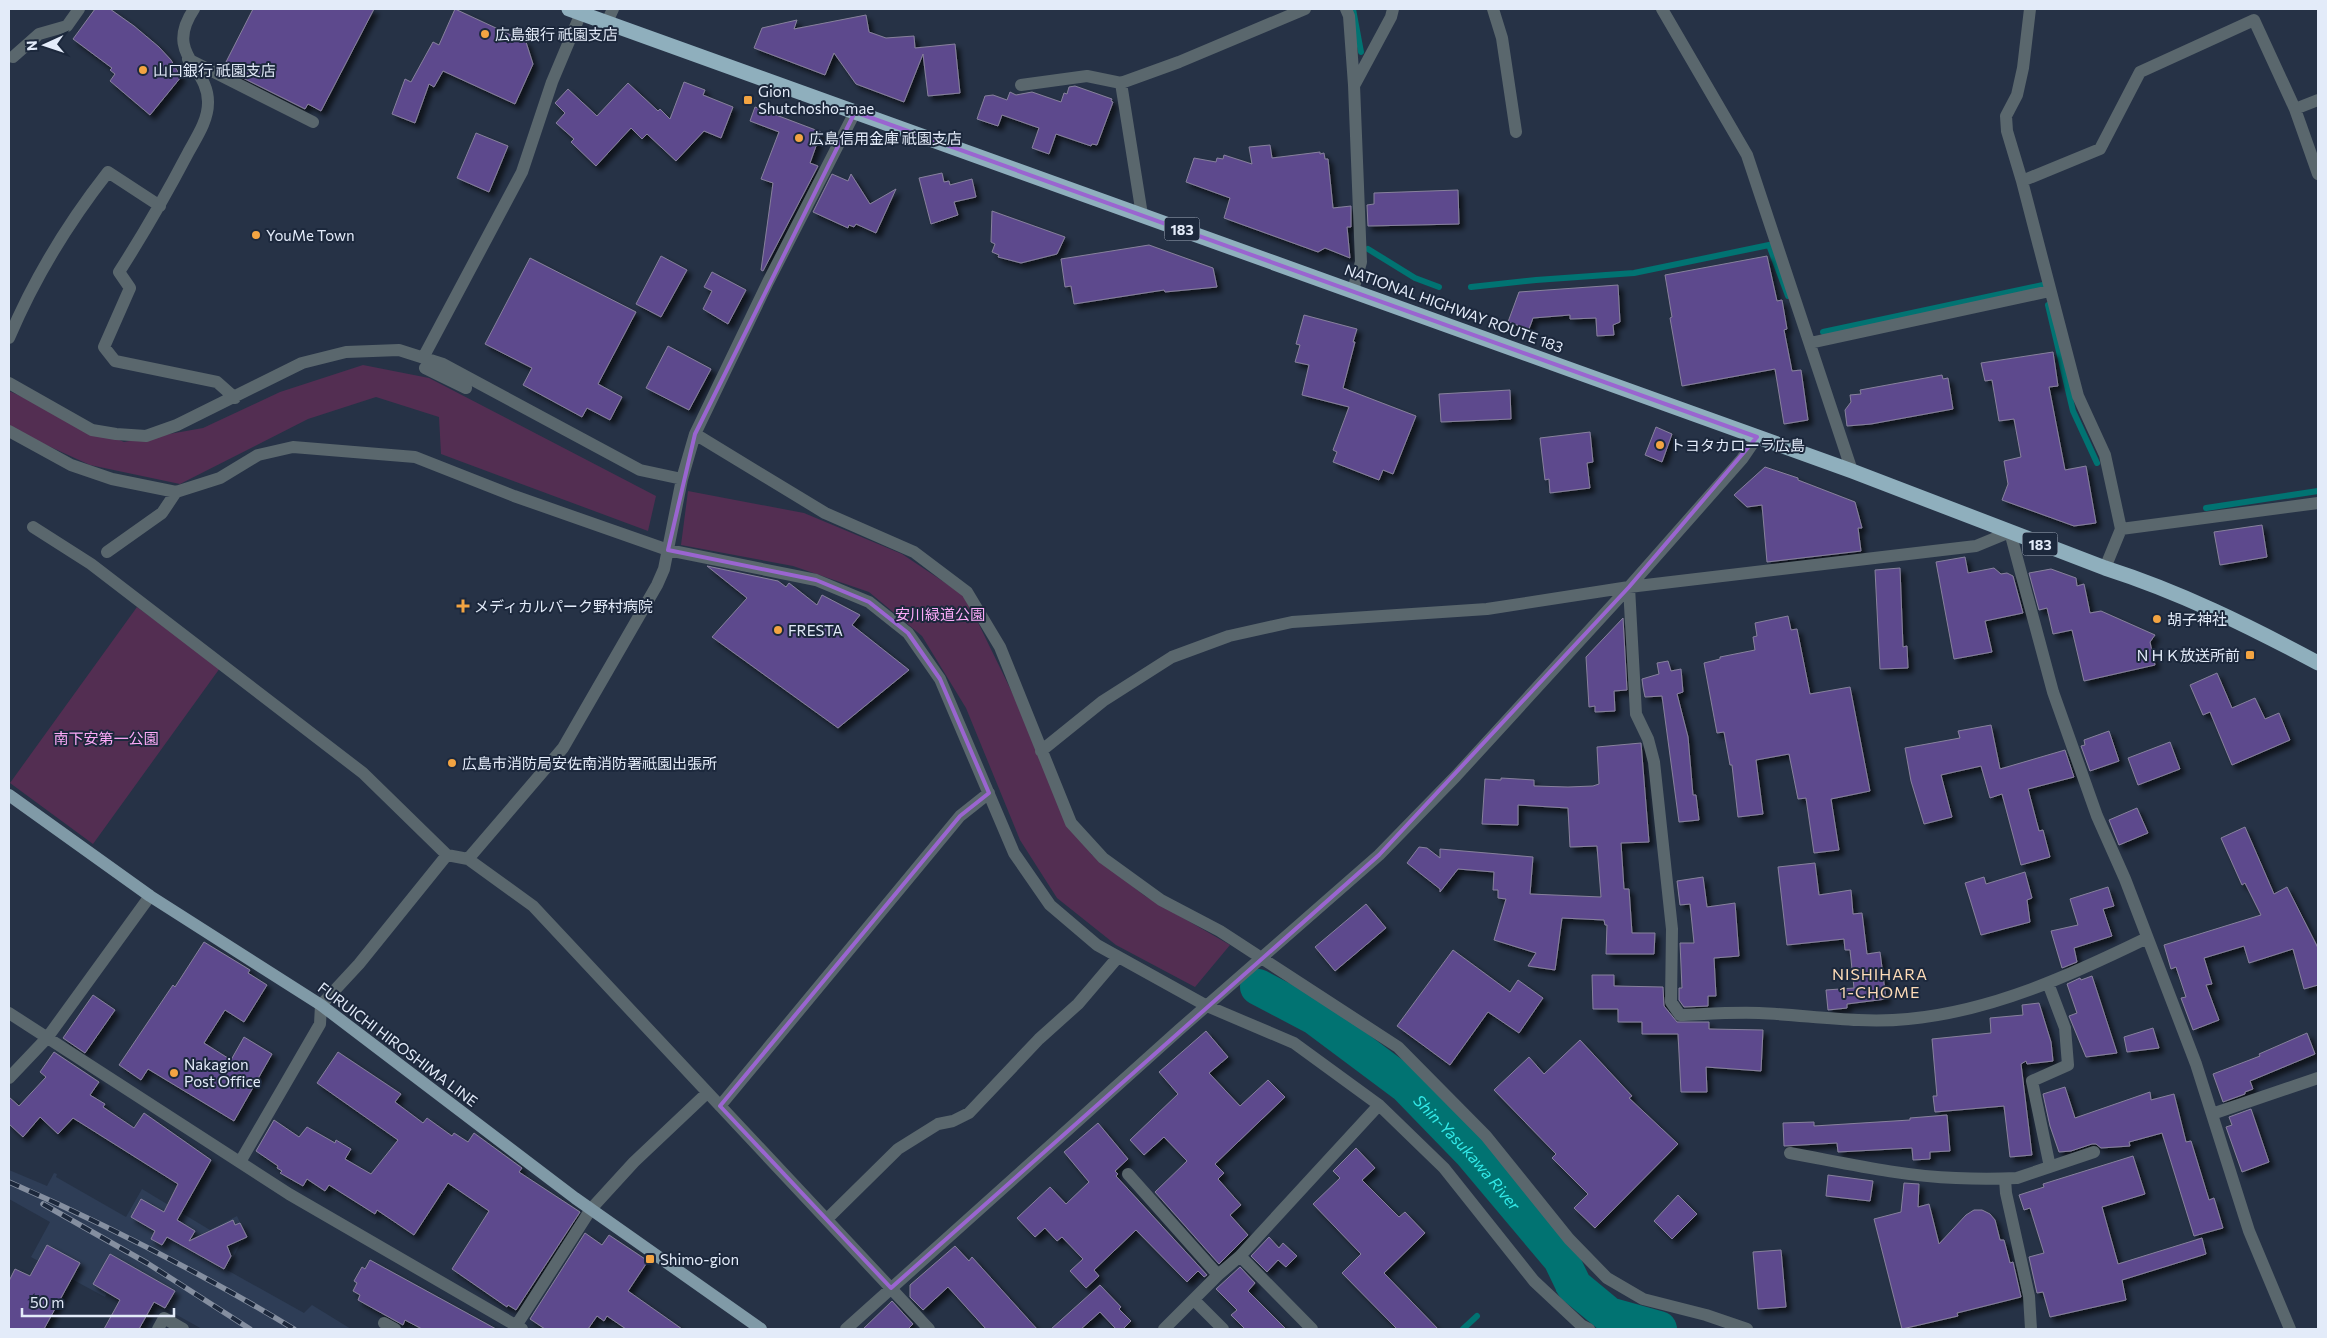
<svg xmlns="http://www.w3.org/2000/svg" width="2327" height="1338" font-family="Commissioner,'Noto Sans JP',sans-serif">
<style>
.built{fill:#2e3d56}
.green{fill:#532e52}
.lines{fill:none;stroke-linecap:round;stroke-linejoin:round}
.stream{stroke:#017372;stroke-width:6}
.river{stroke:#017372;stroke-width:36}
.building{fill:#5d4a8d;stroke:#87819c;filter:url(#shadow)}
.minor{stroke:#5a676d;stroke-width:12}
.major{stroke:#809aa7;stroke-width:12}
.highway{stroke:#8fafbd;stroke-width:15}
.rail-casing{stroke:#858fa0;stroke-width:5.5}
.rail{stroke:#1c283c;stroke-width:4;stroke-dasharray:11;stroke-linecap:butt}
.marked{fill:none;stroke:#9a65d0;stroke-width:4;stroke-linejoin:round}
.poi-dot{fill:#f3a442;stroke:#1c283c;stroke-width:2}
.labels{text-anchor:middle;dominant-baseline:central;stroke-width:4;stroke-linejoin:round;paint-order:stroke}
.shield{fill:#1c283c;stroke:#a7b0c0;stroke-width:1}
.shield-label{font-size:14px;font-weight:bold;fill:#e3ebf9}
.poi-label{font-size:15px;fill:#e3ebf9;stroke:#1c283c;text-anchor:start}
.street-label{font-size:15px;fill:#e3ebf9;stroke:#1c283c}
.park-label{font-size:15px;fill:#fbaaf8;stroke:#1c283c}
.neighbourhood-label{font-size:16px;letter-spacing:1px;fill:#fddbb7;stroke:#1c283c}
.water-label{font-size:16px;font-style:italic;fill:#32e9e8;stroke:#1c283c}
</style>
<defs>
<filter id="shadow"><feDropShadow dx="4.5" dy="4.5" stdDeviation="2.5" flood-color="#0009"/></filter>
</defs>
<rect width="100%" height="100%" fill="#263246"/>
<path class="built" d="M9 1170 47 1186 54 1173 57 1174 56 1177 126 1217 142 1189 210 1230 237 1216 247 1237 239 1246 227 1270 304 1313 312 1305 351 1329H202L114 1280 105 1297 31 1257 50 1222 9 1199Z"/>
<path class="green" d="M363 365 429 378 656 496 648 531 441 454 439 417 376 397 308 419 180 484 90 465 9 428V391L124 442 203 428 280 392Z
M688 491 804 513 902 554 965 596 1091 854 1145 896 1230 945 1195 987 1116 945 1057 898 1020 840 966 708 922 636 869 592 793 566 681 545Z
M137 607 220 668 93 844 10 783Z"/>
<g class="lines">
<path class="stream" d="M1353 9 1361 52
M1368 249 1415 278 1439 287
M1471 287 1536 280 1634 273 1769 245 1788 296
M2048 305 2073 411 2097 463
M1823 332 2043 285
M2206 508 2318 491
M1559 1290 1574 1286
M1463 1329 1477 1316"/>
<path class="river" id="s1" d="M1258 987 1315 1017 1406 1085 1471 1152 1561 1259 1574 1286 1609 1315 1659 1329"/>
</g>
<path class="building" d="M95 9H110L134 26 159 47 171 60 181 77 150 115 110 81 115 74 110 70 112 68 73 39Z
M253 9H374L321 111 308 104 305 109 233 73 236 67 226 62Z
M455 9 526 42 533 64 515 104 443 71 434 87 429 84 415 123 392 114 405 79 411 82 433 42 439 45Z
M866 15 869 32 886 38 914 36 915 48 955 44 960 93 928 96 923 54 904 102 856 84 834 53 825 75 754 48 762 28 797 20 794 29Z
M684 82 705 90 703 95 733 107 721 138 704 131 676 161 647 134 642 139 631 128 596 166 571 142 574 139 556 123 565 113 555 103 568 89 597 116 628 83 658 111 660 109 670 119Z
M1075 86 1112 99 1111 101 1113 102 1097 145 1092 144 1091 146 1056 134 1049 154 1032 148 1039 128 1002 115 998 126 977 119 985 96 993 95 1007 100 1010 92 1016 95 1032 92 1061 102 1064 93 1067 94 1069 87Z
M755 107 821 132 810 163 818 166 817 168 763 271 761 270 773 183 761 179 779 132 750 121Z
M476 133 508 146 489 192 457 178Z
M1270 145 1272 158 1320 152V154L1324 153 1325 159H1328L1333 208 1351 206V227H1347L1350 258 1325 248 1318 252 1224 218 1230 198 1186 182 1194 158 1216 162 1217 158 1223 159 1224 155 1252 164 1249 147Z
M942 173 944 182 949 181 950 185 972 179 976 197 954 202 958 215 931 224 919 178Z
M832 174 848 181 851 174 870 204 896 189 876 233 856 224 854 227 849 225 848 228 813 212Z
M1458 190 1459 224 1368 226 1367 205 1374 204V193Z
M992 211 1065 237 1057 254 1021 263 998 257 999 255 992 252 995 244 991 242Z
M1149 245 1213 268 1217 287 1165 292 1164 290 1074 304 1071 286 1065 287 1061 259Z
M661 256 687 270 661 317 636 304Z
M1767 256 1777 301 1782 300 1787 329 1784 330 1792 371 1801 370 1808 420 1784 424 1775 369 1682 386 1670 318 1672 317 1665 275Z
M530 258 636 312 598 384 622 397 610 420 587 408 582 417 523 385 532 368 485 344Z
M712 272 746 290 728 324 703 309 712 291 704 287Z
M1618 285 1620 322 1613 325 1614 335 1597 336 1596 318 1570 319V315L1533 318 1529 329 1508 322 1519 292Z
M1304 315 1357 329 1353 342H1355L1343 388 1416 416 1393 474 1383 470 1379 480 1333 462 1337 452 1333 450 1349 407 1302 395 1309 365 1295 362 1300 345 1296 344Z
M668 346 711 369 689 410 646 388Z
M2053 352 2058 386 2049 387 2065 470 2086 466 2096 523 2074 526 2002 500 2008 484 2004 461 2021 457 2014 419 1999 421 1992 380 1985 381 1981 363Z
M1942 375 1943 379 1948 378 1953 409 1871 424 1847 426 1845 410 1851 402 1850 395 1861 394 1860 390Z
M1510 390 1511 419 1441 422 1439 394Z
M1656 427 1672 434 1662 462 1645 455Z
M1590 432 1593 462 1587 463 1590 488 1550 493 1549 479 1545 480 1540 438Z
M1765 467 1798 478V480L1855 502 1862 528H1858L1861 551 1767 562 1762 505 1747 507 1734 495Z
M2262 525 2267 557 2220 565 2214 532Z
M1965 557 1968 573 1994 568 2001 574 2007 573 2013 576 2023 613 1985 621 1992 652 1954 659 1936 562Z
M707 566 778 581 786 587 789 583 817 605 822 595 860 615 852 625 909 670 838 728 712 637 747 598Z
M1900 568 1903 647 1907 646 1908 668 1880 669 1875 570Z
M2051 569 2076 578 2077 586 2084 584 2090 613 2101 611 2155 635 2150 642 2155 665 2084 681 2072 630 2053 634 2047 608 2039 610 2029 573Z
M1788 616 1791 630 1797 629 1810 694 1850 687 1870 791 1831 799 1839 850 1814 853 1806 798 1798 799 1789 754 1756 760 1763 814 1738 817 1732 765H1730L1724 732 1717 733 1704 663 1720 659V657L1755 650 1753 637 1757 636 1755 623Z
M1623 618 1627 690 1614 691 1615 711 1595 712V706L1589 707 1586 657Z
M1668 661 1671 671 1681 669 1683 692 1677 694 1688 737 1693 795H1696L1699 820 1679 822 1662 696 1645 697 1643 687 1642 679 1659 674 1657 663Z
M2217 673 2232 708 2255 698 2265 719 2279 713 2290 740 2232 765 2210 712 2203 715 2190 685Z
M1991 725 2000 769 2065 750 2074 777 2028 789 2039 831 2043 830 2050 857 2021 865 2002 794 1990 798 1981 766 1941 775 1952 817 1924 824 1911 781 1905 748 1960 738 1958 731Z
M2109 731 2119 761 2090 771 2081 746 2085 745 2084 740Z
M2170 742 2180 769 2138 785 2128 758Z
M1641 743 1649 842 1621 843 1624 889H1629L1632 933H1655L1654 954H1606L1607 925H1605L1604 920 1562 918 1555 970 1528 966 1536 953 1494 940 1506 899 1498 898V890H1493L1494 872 1458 869 1440 892V889L1407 863 1419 847 1427 848 1440 858V849L1533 857 1530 894 1601 897 1597 846 1570 847 1568 808 1518 805V825L1482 824 1485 779 1501 780V778L1534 780V786L1568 787 1593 786 1599 784 1597 747Z
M2137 808 2148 833 2119 845 2109 820Z
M2245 827 2274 894 2287 887 2318 948V985L2304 989 2293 949 2249 963 2244 946 2204 958 2212 984 2206 985 2219 1020 2193 1030 2181 998 2186 997 2176 967 2171 969 2164 945 2261 915 2245 883 2242 885 2221 838Z
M1815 863 1819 895 1851 890 1853 914 1862 913 1867 954 1880 952 1886 999 1847 1004V1008L1828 1010 1826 990 1854 988 1850 950H1845L1844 939 1787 945 1778 867Z
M2025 872 2032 898 2027 900 2030 922 1981 935 1965 883 1984 877 1986 884Z
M1703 877 1707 907 1735 903 1739 956 1714 958 1716 996H1708V1006L1684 1007 1679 1000V988H1682L1680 943H1694L1690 904 1680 905 1677 881Z
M2108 887 2114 906 2103 909 2112 936 2074 948 2077 962 2062 968 2051 931 2078 925 2070 899Z
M1366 904 1386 928 1335 971 1315 947Z
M204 942 250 970 248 973 267 985 244 1022 225 1010 204 1043 231 1060 244 1037 272 1054 234 1121 148 1069 141 1080 119 1065 173 985 175 987Z
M1453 950 1510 992 1518 980 1543 998 1519 1033 1488 1012 1450 1065 1397 1026Z
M1592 975H1614V986L1663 987 1664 1006 1677 1022H1709V1029L1763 1030 1761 1071 1706 1067 1707 1092H1681L1678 1034H1642V1022H1618V1009H1593Z
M2092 976 2117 1053 2086 1057 2069 1016 2077 1013 2067 984 2080 978 2081 980Z
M93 995 115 1010 85 1053 63 1038Z
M2039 1003 2051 1042 2053 1061 2027 1064 2026 1061 2021 1064 2032 1155 2010 1157 2004 1106 1935 1112 1933 1096H1937L1932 1039 1991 1033 1990 1018 2023 1015 2022 1005Z
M2153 1028 2159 1048 2127 1052 2124 1037Z
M1206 1031 1228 1057 1209 1073 1240 1106 1268 1080 1285 1097 1215 1164 1224 1173 1218 1179 1241 1205 1230 1215 1248 1235 1219 1264 1155 1192 1187 1161 1164 1137 1144 1155 1130 1140 1178 1094 1159 1072Z
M2307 1033 2315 1054 2250 1081 2253 1089 2245 1092V1094L2223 1102 2213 1074 2260 1056 2259 1054Z
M1580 1040 1632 1096 1629 1098 1678 1144 1595 1228 1574 1208 1588 1194 1552 1158 1556 1154 1494 1090 1529 1057 1544 1074Z
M54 1052 99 1082 90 1095 105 1104 103 1107 134 1128 144 1113 211 1160 177 1220 195 1231 189 1241 233 1220 235 1225 240 1223 247 1237 227 1246 231 1256 224 1269 167 1237 162 1245 151 1239 155 1231 131 1217 141 1199 164 1212 178 1184 73 1118 58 1134 40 1117 23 1137 9 1124V1097L19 1106 46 1077 40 1072Z
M338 1052 401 1094 395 1102 423 1123 427 1118 452 1136 454 1133 468 1142 474 1133 522 1168 519 1172 580 1212 516 1310 508 1305 507 1307 452 1269 489 1211 448 1183 414 1235 377 1210 375 1214 329 1185 325 1191 307 1179 303 1186 280 1173 282 1171 277 1168 278 1166 256 1151 274 1120 299 1137 307 1127 335 1143 336 1140 351 1149 345 1159 371 1174 398 1140 317 1083Z
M2065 1087 2075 1118 2150 1092 2151 1100 2174 1094 2186 1142 2191 1141 2209 1200 2214 1198 2223 1228 2194 1236 2162 1133 2129 1142 2130 1146 2101 1148 2096 1144H2092L2071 1151 2059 1152 2050 1126 2043 1094Z
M2251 1109 2269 1162 2242 1172 2226 1127 2232 1125 2229 1117Z
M1947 1115 1950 1151 1930 1152V1159L1913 1160 1912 1148 1838 1152 1837 1143 1784 1146 1783 1123 1814 1122V1126L1910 1120V1118Z
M1098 1123 1128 1159 1115 1171 1118 1174 1116 1176 1207 1275 1204 1277 1198 1271 1187 1282 1136 1230 1094 1270 1099 1276 1086 1288 1070 1271 1083 1259 1062 1237 1057 1241 1045 1228 1035 1237 1017 1218 1050 1187 1066 1204 1089 1182 1064 1152Z
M1356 1148 1375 1168 1362 1180 1399 1217 1405 1212 1425 1233 1384 1273 1438 1329H1397L1342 1273 1361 1254 1313 1204 1340 1178 1333 1171Z
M2133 1156 2145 1194 2102 1207 2118 1264 2202 1238 2206 1254 2122 1280 2126 1300 2050 1317 2043 1292 2037 1293 2029 1257 2044 1253 2030 1208 2024 1210 2019 1195 2044 1187 2043 1184Z
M1828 1175 1873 1181 1870 1201 1826 1196Z
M1904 1183 1919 1184 1918 1207 1929 1204 1939 1244 1966 1215 1974 1210H1982L1990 1214 1995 1220 2000 1240H2004L2010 1263 2013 1262 2021 1297 1957 1313 1958 1316 1902 1329 1874 1219 1901 1212Z
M1678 1195 1697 1214 1672 1239 1654 1221Z
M585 1233 602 1245 609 1235 648 1261 628 1291 682 1329H626L607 1316 604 1321 597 1316 588 1329H545L530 1319Z
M1269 1237 1279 1248 1283 1243 1297 1256 1286 1267 1278 1260 1267 1272 1251 1256Z
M47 1245 80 1263 44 1329H9V1281L15 1269 30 1276Z
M955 1246 969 1261 972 1257 1037 1329H986L948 1287 923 1310 910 1297V1285Z
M1781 1250 1786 1307 1758 1309 1753 1252Z
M110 1254 175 1291 165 1308 154 1302 139 1329H104L120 1300 93 1284Z
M370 1260 496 1329H422L405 1320 403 1325 358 1300 360 1295 353 1291 357 1283 354 1281 362 1267 365 1269Z
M1240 1267 1255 1283 1248 1291 1286 1329H1245L1231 1315 1237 1310 1216 1289Z
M1100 1285 1121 1307 1119 1309 1131 1321 1123 1329H1116L1100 1312 1081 1329H1051Z
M892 1301 913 1324 908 1329H863Z"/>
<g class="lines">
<path class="minor" d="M194 9C163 55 209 66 208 103 208 121 196 138 188 153 167 193 144 233 119 272L130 288 104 347 115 361 217 382 235 398
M1346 9 1349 16 1354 85 1361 262 1353 290
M1493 9 1502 38 1516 132
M1662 9 1747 155 1852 471
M2030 9 2023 68 2017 95 2006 116 2007 131 2022 181 2078 396 2105 455 2121 529
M607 22 613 9
M13 57 39 34 67 26 79 9
M188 59 313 122
M1121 83 1179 62 1305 9
M1355 84 1391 17 1393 9
M1021 85 1087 76 1121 83 1142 215
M2318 100 2295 109 2318 174
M2022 181 2100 149 2140 72 2254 20 2295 109
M9 338C34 279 68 223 108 172L160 206
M1810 343 2050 291
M424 356 522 172 552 82 581 13
M425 368 466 388
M9 383 92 430 116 434 146 436 177 425 302 363 346 352 399 350 443 364 640 470 682 479
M9 431 71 465 112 479 176 492 220 478 258 455 293 447 415 457 514 496 668 550 816 580 869 602 908 633 940 679 1014 853 1050 905 1097 945 1207 1006 1294 1043 1379 1105 1444 1168 1534 1281 1581 1325 1589 1329
M695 434 825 513 914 552 967 592 1000 647 1071 823 1103 858 1161 900 1220 931 1398 1047 1486 1136 1569 1239 1607 1278 1643 1299 1706 1315 1747 1329
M33 527 91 564 363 773 447 855 468 859 533 906 929 1329
M107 552 162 513 176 492
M2105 568 2121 529 2318 503
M1629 587 1636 714 1648 739 1654 762 1672 929 1671 1002 1680 1015C1706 1014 1733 1012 1759 1013 1808 1015 1859 1024 1908 1019 1993 1011 2071 975 2147 938
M1041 751 1103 701 1172 657 1229 636 1292 622 1487 609 1629 587 1976 546 2010 532 2053 692 2097 816 2125 879 2196 1064 2249 1231 2290 1329
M468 859 563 748 657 585 664 569 682 479 695 434 768 282 855 112
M2048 983 2065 1028 2068 1065 2032 1081 2050 1167
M9 1013 289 1194 522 1329
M9 1078 47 1038 150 896
M720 1106 960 816 989 793
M2212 1114 2318 1078
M1790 1153C1845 1163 1900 1176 1956 1178 1976 1179 1997 1179 2017 1178L2094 1152
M240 1162 320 1024 321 1005 359 964 447 855
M1128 1174 1218 1275
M2005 1179 2006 1193 2029 1296 2031 1329
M827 1219 898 1149 938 1124 953 1121 969 1113 1039 1039 1078 1004 1118 957
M1240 1256 1312 1329
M1194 1300 1223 1329
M384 1323 395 1329
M158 1329 164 1318 183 1329
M514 1329 591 1209 634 1162 707 1093
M846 1329 1179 1030 1379 855 1456 776 1629 587 1742 459 1757 437
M1164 1329 1218 1275 1240 1256 1379 1105"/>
<path class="major" d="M9 795 150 896 321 1005 575 1198 761 1329"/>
<path class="highway" d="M569 9 1852 471 2105 568C2180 592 2249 626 2318 663"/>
<defs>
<path id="rail" d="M9 1182C107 1225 203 1274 294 1329
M43 1204 147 1263 250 1329"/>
</defs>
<use href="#rail" class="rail-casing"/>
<use href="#rail" class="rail"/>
</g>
<path class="marked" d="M855 112 1757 437 1629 587 1379 855 891 1288 720 1106 960 816 989 793 940 679 908 633 869 602 816 580 668 550 695 434Z"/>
<g class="poi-dot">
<circle cx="485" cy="34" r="5"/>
<circle cx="143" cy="70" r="5"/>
<rect x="743" y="95" width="10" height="10" rx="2.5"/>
<circle cx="799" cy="138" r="5"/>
<circle cx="256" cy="235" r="5"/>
<circle cx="1660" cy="445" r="5"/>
<path d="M460.5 598.5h5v5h5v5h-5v5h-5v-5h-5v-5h5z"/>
<circle cx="2157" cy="619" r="5"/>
<circle cx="778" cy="630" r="5"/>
<rect x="2245" y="650" width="10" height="10" rx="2.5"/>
<circle cx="452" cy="763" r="5"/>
<circle cx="174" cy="1073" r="5"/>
<rect x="645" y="1254" width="10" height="10" rx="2.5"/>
</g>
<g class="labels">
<g class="shield">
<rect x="1164.5" y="217.5" width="35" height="23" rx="4"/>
<rect x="2022.5" y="532.5" width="35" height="23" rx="4"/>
</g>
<g class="shield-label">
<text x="1182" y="229">183</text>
<text x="2040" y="544">183</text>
</g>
<g class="poi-label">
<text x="495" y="34">広島銀行 祇園支店</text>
<text x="153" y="70">山口銀行 祇園支店</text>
<text x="758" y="91">Gion<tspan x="758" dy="17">Shutchosho-mae</tspan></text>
<text x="809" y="138">広島信用金庫 祇園支店</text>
<text x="266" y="235">YouMe Town</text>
<text x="1670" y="445">トヨタカローラ広島</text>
<text x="474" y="606">メディカルパーク野村病院</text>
<text x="2167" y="619">胡子神社</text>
<text x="788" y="630">FRESTA</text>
<text x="2240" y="655" text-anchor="end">ＮＨＫ放送所前</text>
<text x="462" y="763">広島市消防局安佐南消防署祇園出張所</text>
<text x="184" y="1064">Nakagion<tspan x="184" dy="17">Post Office</tspan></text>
<text x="660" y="1259">Shimo-gion</text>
</g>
<g class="street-label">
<text transform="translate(1454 308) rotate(20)">NATIONAL HIGHWAY ROUTE 183</text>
<text transform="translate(398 1044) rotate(37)">FURUICHI HIROSHIMA LINE</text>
</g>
<g class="park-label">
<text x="940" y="614">安川緑道公園</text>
<text x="106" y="738">南下安第一公園</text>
</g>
<g class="neighbourhood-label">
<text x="1880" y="973">NISHIHARA<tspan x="1880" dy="18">1-CHOME</tspan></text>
</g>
<g class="water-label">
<text stroke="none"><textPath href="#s1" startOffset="269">Shin-Yasukawa River</textPath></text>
</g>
</g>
<rect width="2327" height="1338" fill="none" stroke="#e3ebf9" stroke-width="20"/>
<g transform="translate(45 45) rotate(267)" stroke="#1c283c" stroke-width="4" paint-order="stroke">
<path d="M0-4L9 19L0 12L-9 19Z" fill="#e3ebf9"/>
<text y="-8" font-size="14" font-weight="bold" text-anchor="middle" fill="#e3ebf9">N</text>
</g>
<path d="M22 1308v8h152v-8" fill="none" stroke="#e3ebf9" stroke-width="2.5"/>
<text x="30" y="1308" font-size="15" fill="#e3ebf9" stroke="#1c283c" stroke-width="4" paint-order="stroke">50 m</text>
</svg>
